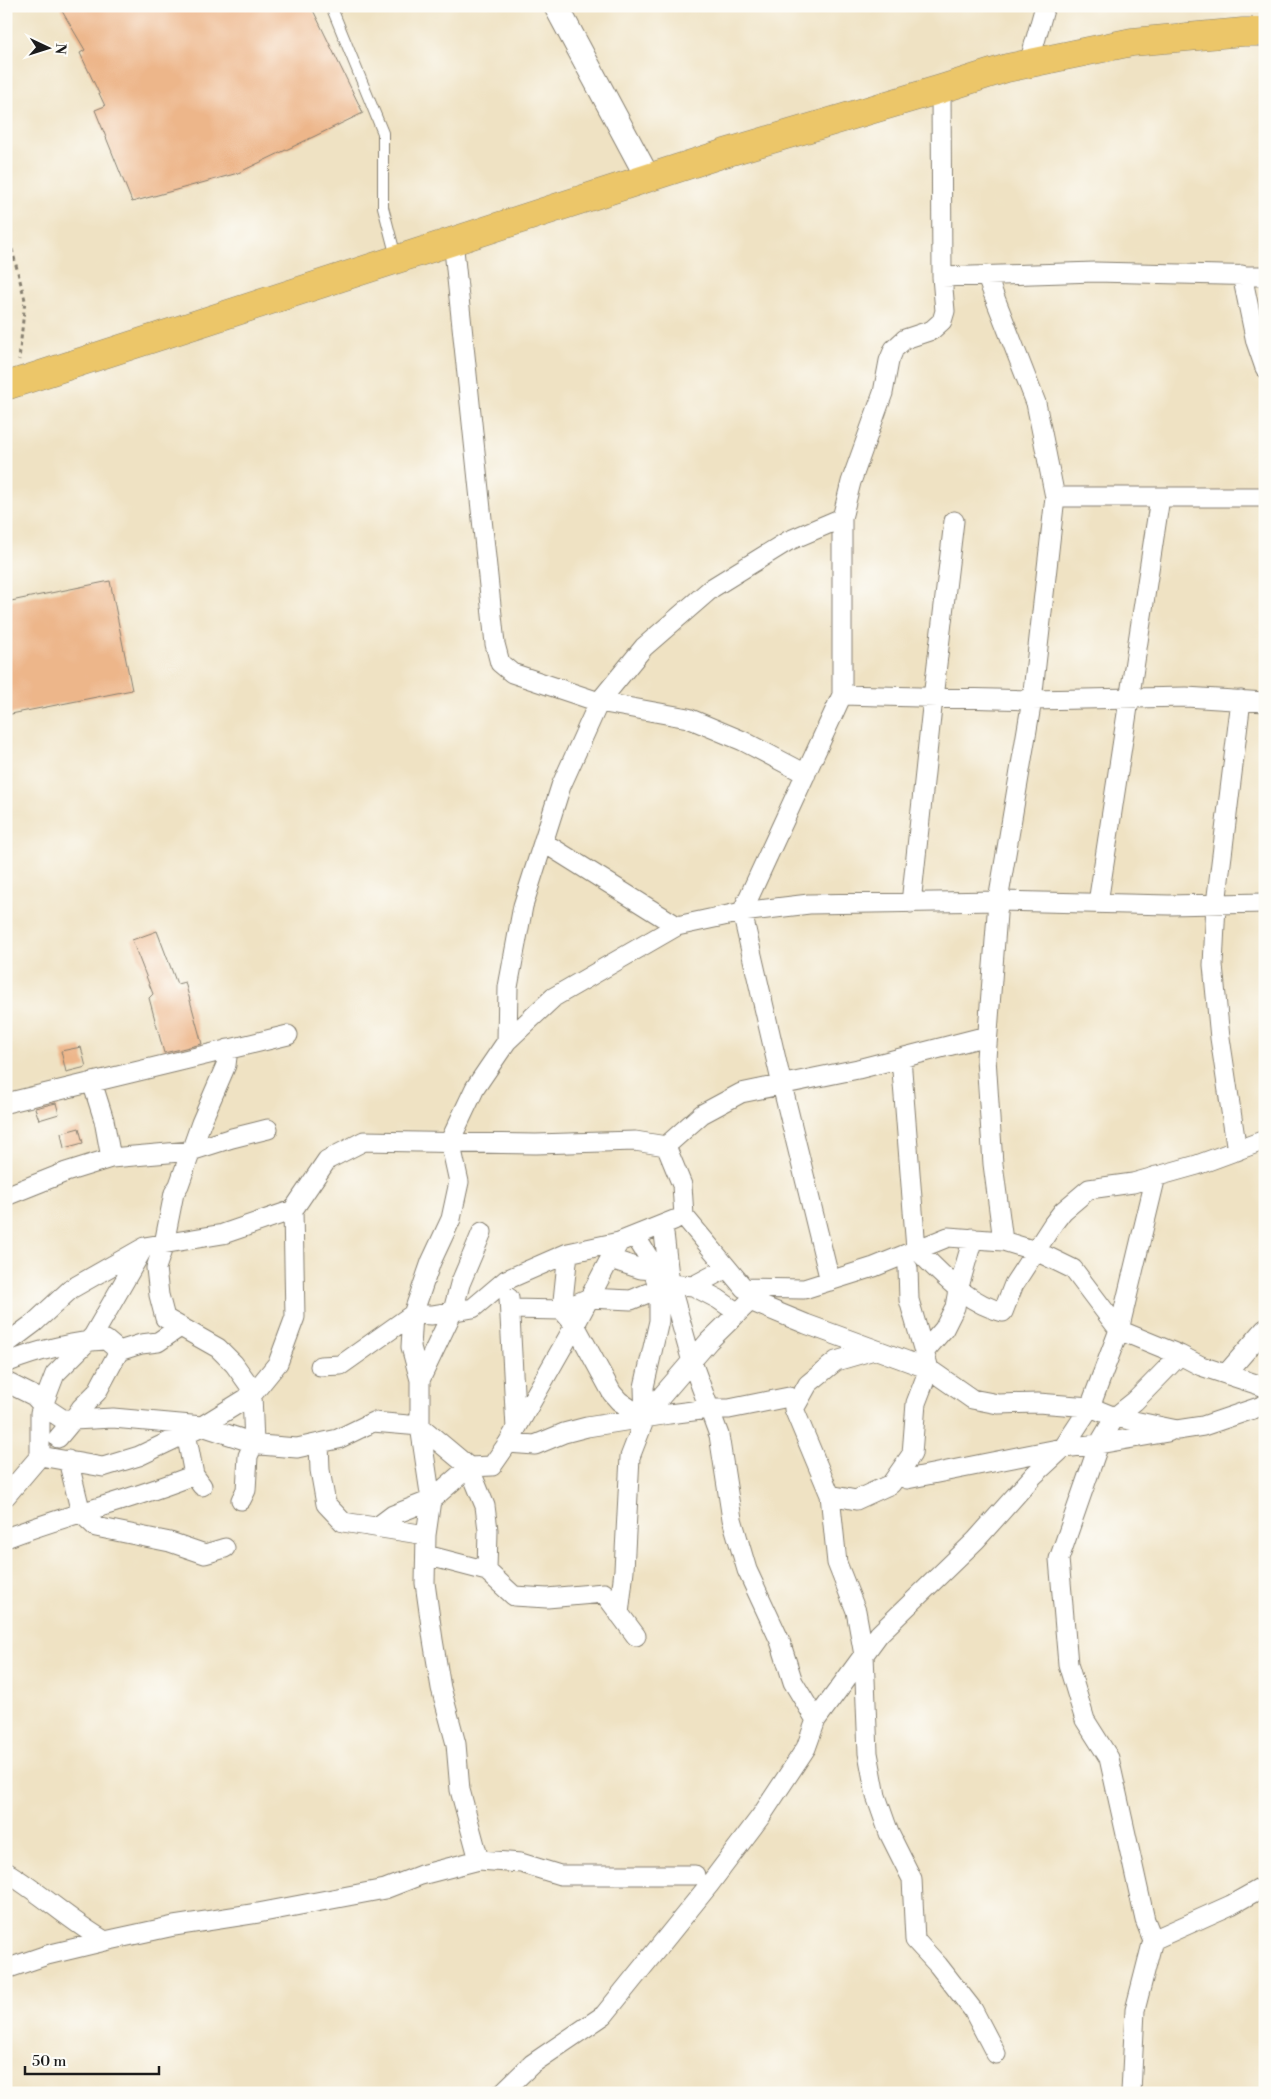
<svg xmlns="http://www.w3.org/2000/svg" width="1271" height="2099" font-family="'Libre Bodoni',serif">
<style>
.building{fill:#edb68a}
.lines{fill:none;stroke-linecap:round;stroke-linejoin:round}
.service-casing{stroke:#867f70;stroke-width:12}
.minor-casing{stroke:#867f70;stroke-width:21}
.tertiary-casing{stroke:#867f70;stroke-width:26}
.trunk-casing{stroke:#867f70;stroke-width:29}
.path{stroke:#867f70;stroke-width:3;stroke-dasharray:4 4;stroke-linecap:butt}
.service{stroke:#fff;stroke-width:10}
.minor{stroke:#fff;stroke-width:19}
.tertiary{stroke:#fff;stroke-width:24}
.trunk{stroke:#ecc669;stroke-width:28}
</style>
<rect width="100%" height="100%" fill="#fdfcf7"/>
<filter id="ink" filterUnits="userSpaceOnUse"><feTurbulence type="fractalNoise" baseFrequency=".02" numOctaves="2"/><feDisplacementMap in="SourceGraphic" scale="10" xChannelSelector="R" yChannelSelector="G"/><feConvolveMatrix kernelMatrix="1 2 1 2 8 2 1 2 1" color-interpolation-filters="sRGB"/></filter>
<filter id="wash" filterUnits="userSpaceOnUse"><feTurbulence type="fractalNoise" baseFrequency=".0096" numOctaves="4" result="noise"/><feDisplacementMap in="SourceGraphic" scale="20" xChannelSelector="R" yChannelSelector="G"/><feGaussianBlur stdDeviation="1.12" result="paint"/><feColorMatrix in="noise" values="0 0 0 0 0 0 0 0 0 0 0 0 0 0 0 0 0 1.4 0 .05"/><feComposite in="paint" operator="in"/></filter>
<g filter="url(#wash)">
<rect width="100%" height="100%" fill="#efe2c3"/>
<g id="blocks">
<path class="building" d="M59 6H311L363 113 238 173 132 202 95 110 105 106 80 53 85 50Z
M110 581 132 690 6 715V602Z
M157 931 177 984 185 982 202 1044 164 1053 149 998 153 994 132 940Z
M81 1047 86 1067 66 1072 61 1051Z
M56 1103 59 1114 39 1120 35 1108Z
M79 1128 83 1143 64 1148 61 1133Z"/>
</g>
</g>
<g filter="url(#ink)">
<use href="#blocks" fill-opacity="0" stroke="#867f70" stroke-width="1"/>
<g class="lines">
<defs>
<path id="service" d="M331 6 383 133V207L396 257"/>
<path id="minor" d="M1029 63 1045 6
M941 89 942 277 1095 272 1265 276
M453 240 495 644 500 663 512 673 599 702 688 718 743 741 806 774
M986 275 1036 403 1055 497
M1242 275 1256 342 1265 368
M942 277 945 311 942 321 932 330 905 339 894 349 889 361 883 393 851 482 842 518V695L1032 700 1186 697 1265 702
M543 842 677 926
M911 903 933 698 954 521
M1098 903 1160 498
M507 1041 508 987 523 906 561 786 599 702 644 647 712 588 788 541 842 518
M228 1049 226 1065 201 1123 179 1185 174 1193 164 1244 156 1268 159 1295 165 1318 218 1348 234 1364 249 1385 252 1395 254 1443 248 1456 246 1490 241 1500
M901 1058 916 1249C942 1274 966 1303 1003 1312L1014 1284 1053 1224 1063 1211 1089 1189 1133 1183 1197 1165 1265 1140
M92 1082 104 1120 111 1158
M6 1103 288 1035
M666 1146 702 1114 741 1093 858 1069 987 1036
M1237 1151 1220 1038 1213 965 1216 904 1241 700
M6 1196 66 1172 111 1158 191 1151 232 1138 268 1129
M663 1225 670 1284 692 1362 719 1435 732 1519 747 1570 780 1641 793 1682 816 1720
M635 1236 649 1258 659 1289V1321L644 1387 645 1419
M1003 1241 993 1164 986 1058 998 901 1032 700 1055 497H1265
M568 1253 562 1310 575 1325 612 1393 619 1401 645 1419
M611 1259 641 1269 654 1270
M830 1281 782 1085 742 912 842 695
M693 1286 718 1299 738 1313
M509 1298 516 1429
M511 1309 562 1310 589 1298 631 1300 670 1284 693 1286 727 1268
M6 1344 34 1323 71 1289 143 1248
M874 1350 836 1361 808 1384 794 1409 830 1495 837 1563 856 1611 864 1655 868 1753 876 1796 889 1833 912 1879 915 1940 938 1965 973 2010 996 2054
M924 1352 944 1329 955 1307 958 1290 973 1238
M6 1363C35 1351 75 1341 106 1340L119 1351
M320 1366 341 1365 413 1314 432 1315 473 1308 506 1280 568 1253 619 1242 674 1220
M1226 1374 1265 1329
M420 1380 453 1311 460 1284 482 1232
M6 1382 34 1396 43 1406 61 1418 73 1420 81 1408 97 1392 119 1351 141 1344 158 1342 180 1327
M186 1433 194 1475 202 1486
M58 1438 73 1420 113 1418 202 1426 260 1445 297 1448 338 1439 373 1422 420 1426 469 1467 485 1506 488 1530 487 1571 426 1555
M319 1443 320 1470 326 1504 343 1522 426 1535
M508 1443 535 1445 564 1433 587 1427 669 1414 709 1409H729L789 1397
M40 1456 103 1467 139 1456 202 1426 252 1395 278 1363 295 1317 293 1210
M68 1460 81 1513 96 1527 170 1542 205 1554 225 1548
M907 1479 1063 1448 1099 1444 1168 1432
M830 1495 856 1500 891 1484 912 1454 916 1403 929 1369 909 1300 908 1268
M6 1496 40 1456V1413L55 1374 93 1336 144 1247 223 1234 293 1210 327 1160 364 1141 536 1144 635 1141 666 1146 682 1185 684 1216 744 1288 804 1289 874 1267 948 1237 1003 1241 1036 1251 1073 1269 1119 1330 1180 1355 1201 1366 1265 1387
M377 1527 393 1515 431 1500 469 1467 492 1466 508 1443 575 1325 619 1242
M6 1538C68 1514 133 1500 194 1475
M487 1571 514 1596 547 1598 604 1593 636 1636
M619 1614 624 1570 630 1457 647 1413 709 1341 750 1301 806 1324 929 1369 972 1399 998 1404 1038 1403 1090 1407 1115 1417 1177 1430 1203 1426 1265 1405
M479 1860 460 1790 456 1744 441 1688 433 1640 425 1583 426 1535 431 1500 420 1426V1380L411 1347 413 1314 431 1262 451 1219 459 1182 450 1141 475 1088 507 1041 554 997 677 926 742 912 809 904 998 901 1169 905 1265 903
M6 1872C41 1893 70 1921 105 1941
M1153 1940 1145 1920 1109 1758 1085 1720 1068 1664 1059 1559 1099 1444 1115 1417 1135 1401 1180 1355
M6 1969 47 1955 105 1941 174 1926 258 1913 385 1889 421 1875 479 1860 521 1863 560 1875H695
M502 2093 532 2064 604 2015 709 1885 761 1816 806 1748 816 1720 879 1634 976 1540 1034 1475 1063 1448 1090 1407 1119 1330 1156 1176
M1131 2093 1135 2010 1153 1940 1231 1905 1265 1886"/>
<path id="tertiary" d="M556 6 648 178"/>
<path id="trunk" d="M6 386 725 153 941 89 1007 68 1132 42 1243 32H1265"/>
</defs>
<use href="#service" class="service-casing"/>
<use href="#minor" class="minor-casing"/>
<use href="#tertiary" class="tertiary-casing"/>
<use href="#trunk" class="trunk-casing"/>
<path class="path" d="M6 226 25 300 19 360"/>
<use href="#service" class="service"/>
<use href="#minor" class="minor"/>
<use href="#tertiary" class="tertiary"/>
<use href="#trunk" class="trunk"/>
</g>
</g>
<rect width="1271" height="2099" fill="none" stroke="#fdfcf7" stroke-width="25"/>
<g transform="translate(48 48) rotate(94)" stroke="#fdfcf7" stroke-width="4" paint-order="stroke">
<path d="M0-4L9 19L0 12L-9 19Z" fill="#1c1c1c"/>
<text y="-8" font-size="14" font-weight="bold" text-anchor="middle" fill="#1c1c1c">N</text>
</g>
<path d="M25 2066v8h134v-8" fill="none" stroke="#1c1c1c" stroke-width="2.5"/>
<text x="32" y="2066" font-size="15" fill="#1c1c1c" stroke="#fdfcf7" stroke-width="4" paint-order="stroke">50 m</text>
</svg>
